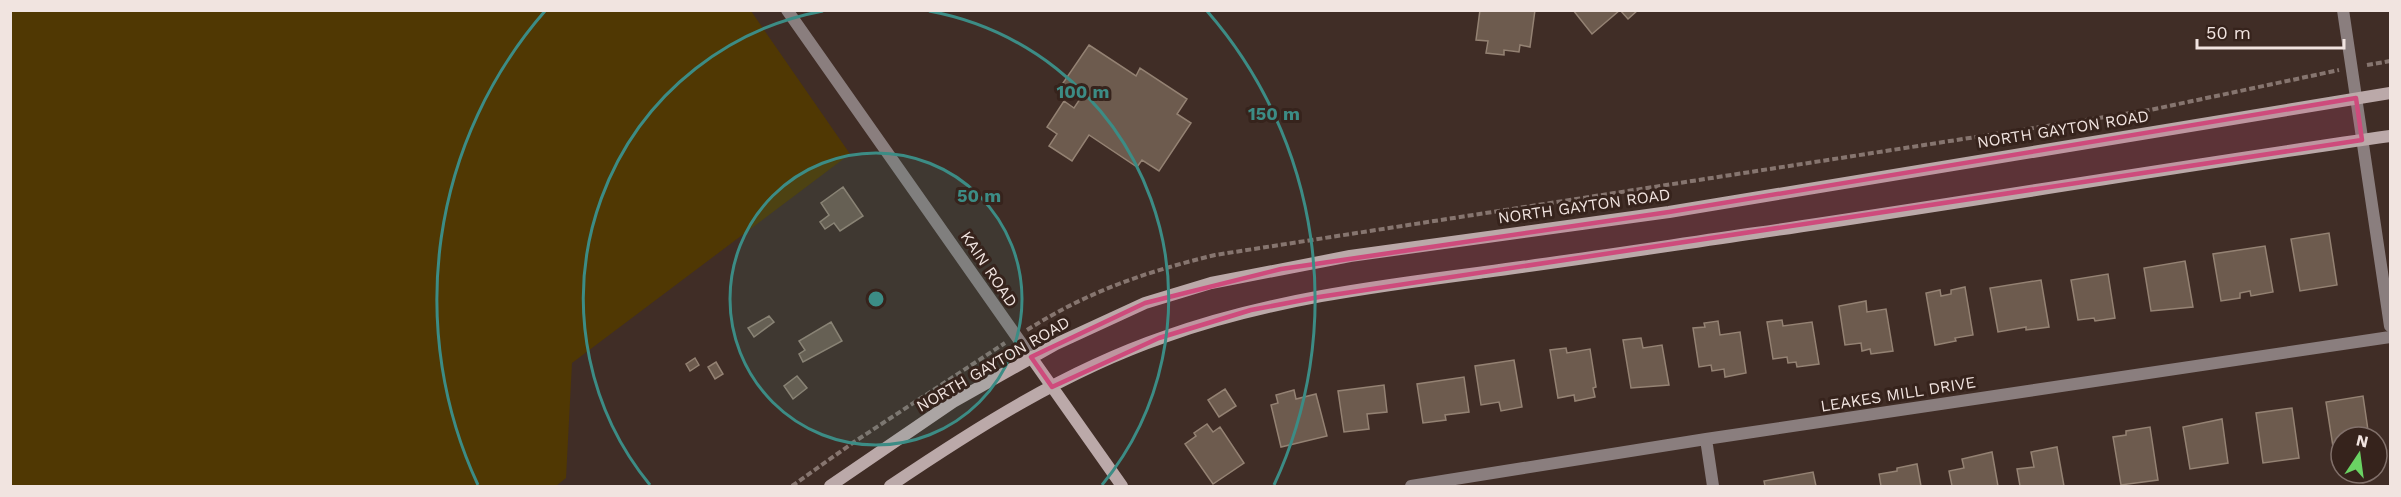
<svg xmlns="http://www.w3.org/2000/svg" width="2401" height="497" font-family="'Work Sans',sans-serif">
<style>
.green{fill:#503803}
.building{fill:#6d5b4e;stroke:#948273;stroke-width:1.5}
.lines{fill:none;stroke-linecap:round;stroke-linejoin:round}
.path{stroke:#86756f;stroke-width:4;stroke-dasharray:6 3;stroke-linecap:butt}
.street{stroke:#8a7e7e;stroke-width:12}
.secondary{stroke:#bba9a9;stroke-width:12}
.marked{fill:#ce4b7c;fill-opacity:0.2;stroke:#ce4b7c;stroke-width:4.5;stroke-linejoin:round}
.ring{fill:none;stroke:#3c8c85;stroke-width:3}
.labels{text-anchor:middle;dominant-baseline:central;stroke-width:6;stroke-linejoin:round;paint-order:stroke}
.street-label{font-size:16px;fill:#f1e4e0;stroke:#36231c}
.centre{fill:#3c8c85;stroke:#36231c;stroke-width:3}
.ring-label{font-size:18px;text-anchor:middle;font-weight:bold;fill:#3c8c85;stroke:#36231c;stroke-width:6;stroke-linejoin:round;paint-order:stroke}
</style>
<rect width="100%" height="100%" fill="#402d26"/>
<path class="green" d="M10 11H751L850 154 572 363 566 478 556 486H11Z"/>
<path class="building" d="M1480 10H1535L1530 47 1520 45 1519 52 1504 50V55L1486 53 1488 41 1476 40Z
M1573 10H1620L1592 34Z
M1620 10H1638L1628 19Z
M1089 45 1136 76 1140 68 1187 99 1177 114 1191 123 1159 171 1142 160 1137 167 1089 135 1072 161 1049 146 1057 134 1047 127 1064 101 1074 108 1082 96 1063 83Z
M843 187 863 216 840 231 834 223 825 229 820 222 829 215 821 203Z
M2329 233 2337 285 2300 291 2291 239Z
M2265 246 2273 292 2251 296 2250 291 2240 293V298L2221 301 2213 254Z
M2185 261 2193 307 2151 311 2144 268Z
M2108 274 2115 318 2095 321 2094 318 2078 320 2071 280Z
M2041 280 2049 327 2026 330V327L1998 332 1990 288Z
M1965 287 1973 335 1955 338 1956 341 1935 345 1926 293 1940 290 1941 296 1951 294V290Z
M1866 301 1867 312 1886 309 1893 351 1871 354 1870 349 1862 351 1861 343 1845 345 1839 306Z
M769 316 774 322 754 337 748 328Z
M1782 320 1783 326 1812 322 1819 364 1797 367 1796 362 1788 363 1787 357 1773 359 1767 322Z
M1718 321 1720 335 1740 332 1746 373 1725 377 1724 369 1712 371 1711 365 1699 367 1693 328 1705 327 1704 323Z
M831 322 842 341 803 362 799 354 805 350 799 341Z
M1641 338 1643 348 1662 345 1669 385 1631 388 1623 340Z
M1566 348 1567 353 1590 349 1596 387 1593 388 1595 397 1575 401 1574 395 1558 398 1550 350Z
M695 358 699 365 690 371 686 364Z
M1514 360 1522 407 1501 411 1499 402 1481 405 1475 366Z
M716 362 723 374 715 379 708 367Z
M797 376 807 388 793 399 784 386Z
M1464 377 1469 412 1445 415 1446 420 1423 423 1417 384Z
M1384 385 1387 412 1367 414 1369 429 1344 432 1338 391Z
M1225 389 1236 406 1219 417 1208 400Z
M1294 390 1296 399 1316 394 1327 436 1281 447 1271 405 1278 403 1276 395Z
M2363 396 2369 437H2341V452L2334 453 2326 402Z
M2292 408 2299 458 2263 463 2256 413Z
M2222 419 2228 463 2190 469 2183 427Z
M1207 424 1213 432 1220 427 1244 463 1213 484 1185 444 1196 436 1194 433Z
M2150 427 2158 480 2121 485 2113 437 2126 435V431Z
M2057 447 2064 486H2020L2017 469 2034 467 2031 452Z
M1992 452 1998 486H1952L1949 471 1964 468 1962 459Z
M1917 464 1921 486H1881L1879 474 1897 471V468Z
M1813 472 1816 486H1765L1764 481Z"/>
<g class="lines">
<path class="path" d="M2367 65 2390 61
M1027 330C1089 291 1145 272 1215 255L2150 110 2339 70
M792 486 854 442 1005 343"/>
<path class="street" d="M787 10 1031 357
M2343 10 2390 326
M1706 439 1713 486
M1411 486 1706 439 2390 337"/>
<path class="secondary" d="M1031 357 1122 486
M830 486 953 402 1056 344 1145 303 1211 283 1350 256 1669 212 2390 93
M890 486C976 428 1065 371 1164 337 1267 300 1377 286 1485 272 1576 260 1666 246 1756 233 1968 202 2179 166 2390 136"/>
</g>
<path class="marked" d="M2356 98 2362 140 1319 297 1251 310 1159 338 1052 387 1031 357 1145 303 1281 269 1669 212Z"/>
<circle cx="876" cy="299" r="146" fill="#3c8c85" fill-opacity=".12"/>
<g class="ring">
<circle cx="876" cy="299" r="146"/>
<path d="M650 485A293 293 0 0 1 823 11M929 11A293 293 0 0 1 1102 485"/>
<path d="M478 485A439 439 0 0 1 545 11M1207 11A439 439 0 0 1 1274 485"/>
</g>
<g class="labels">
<g class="street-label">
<text transform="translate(2063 129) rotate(-9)">NORTH GAYTON ROAD</text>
<text transform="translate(1584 206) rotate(-8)">NORTH GAYTON ROAD</text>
<text transform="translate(989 269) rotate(56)">KAIN ROAD</text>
<text transform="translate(993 364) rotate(-30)">NORTH GAYTON ROAD</text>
<text transform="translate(1898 394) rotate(-9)">LEAKES MILL DRIVE</text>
</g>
</g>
<circle cx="876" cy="299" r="9" class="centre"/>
<g class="ring-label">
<text x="1083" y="98">100 m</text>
<text x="1274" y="120">150 m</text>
<text x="979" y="202">50 m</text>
</g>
<rect width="2401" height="497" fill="none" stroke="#f1e4e0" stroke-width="24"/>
<g transform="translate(2359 455) rotate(13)"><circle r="28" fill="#36231c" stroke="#81706a" stroke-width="1.5"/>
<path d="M0-4.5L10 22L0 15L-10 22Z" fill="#6ad363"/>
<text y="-9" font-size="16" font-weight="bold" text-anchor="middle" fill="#f1e4e0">N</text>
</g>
<path d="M2197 39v9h147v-9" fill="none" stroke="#f1e4e0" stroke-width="3"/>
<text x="2206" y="39" font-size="18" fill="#f1e4e0" stroke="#36231c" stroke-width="4.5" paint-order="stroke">50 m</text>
</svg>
